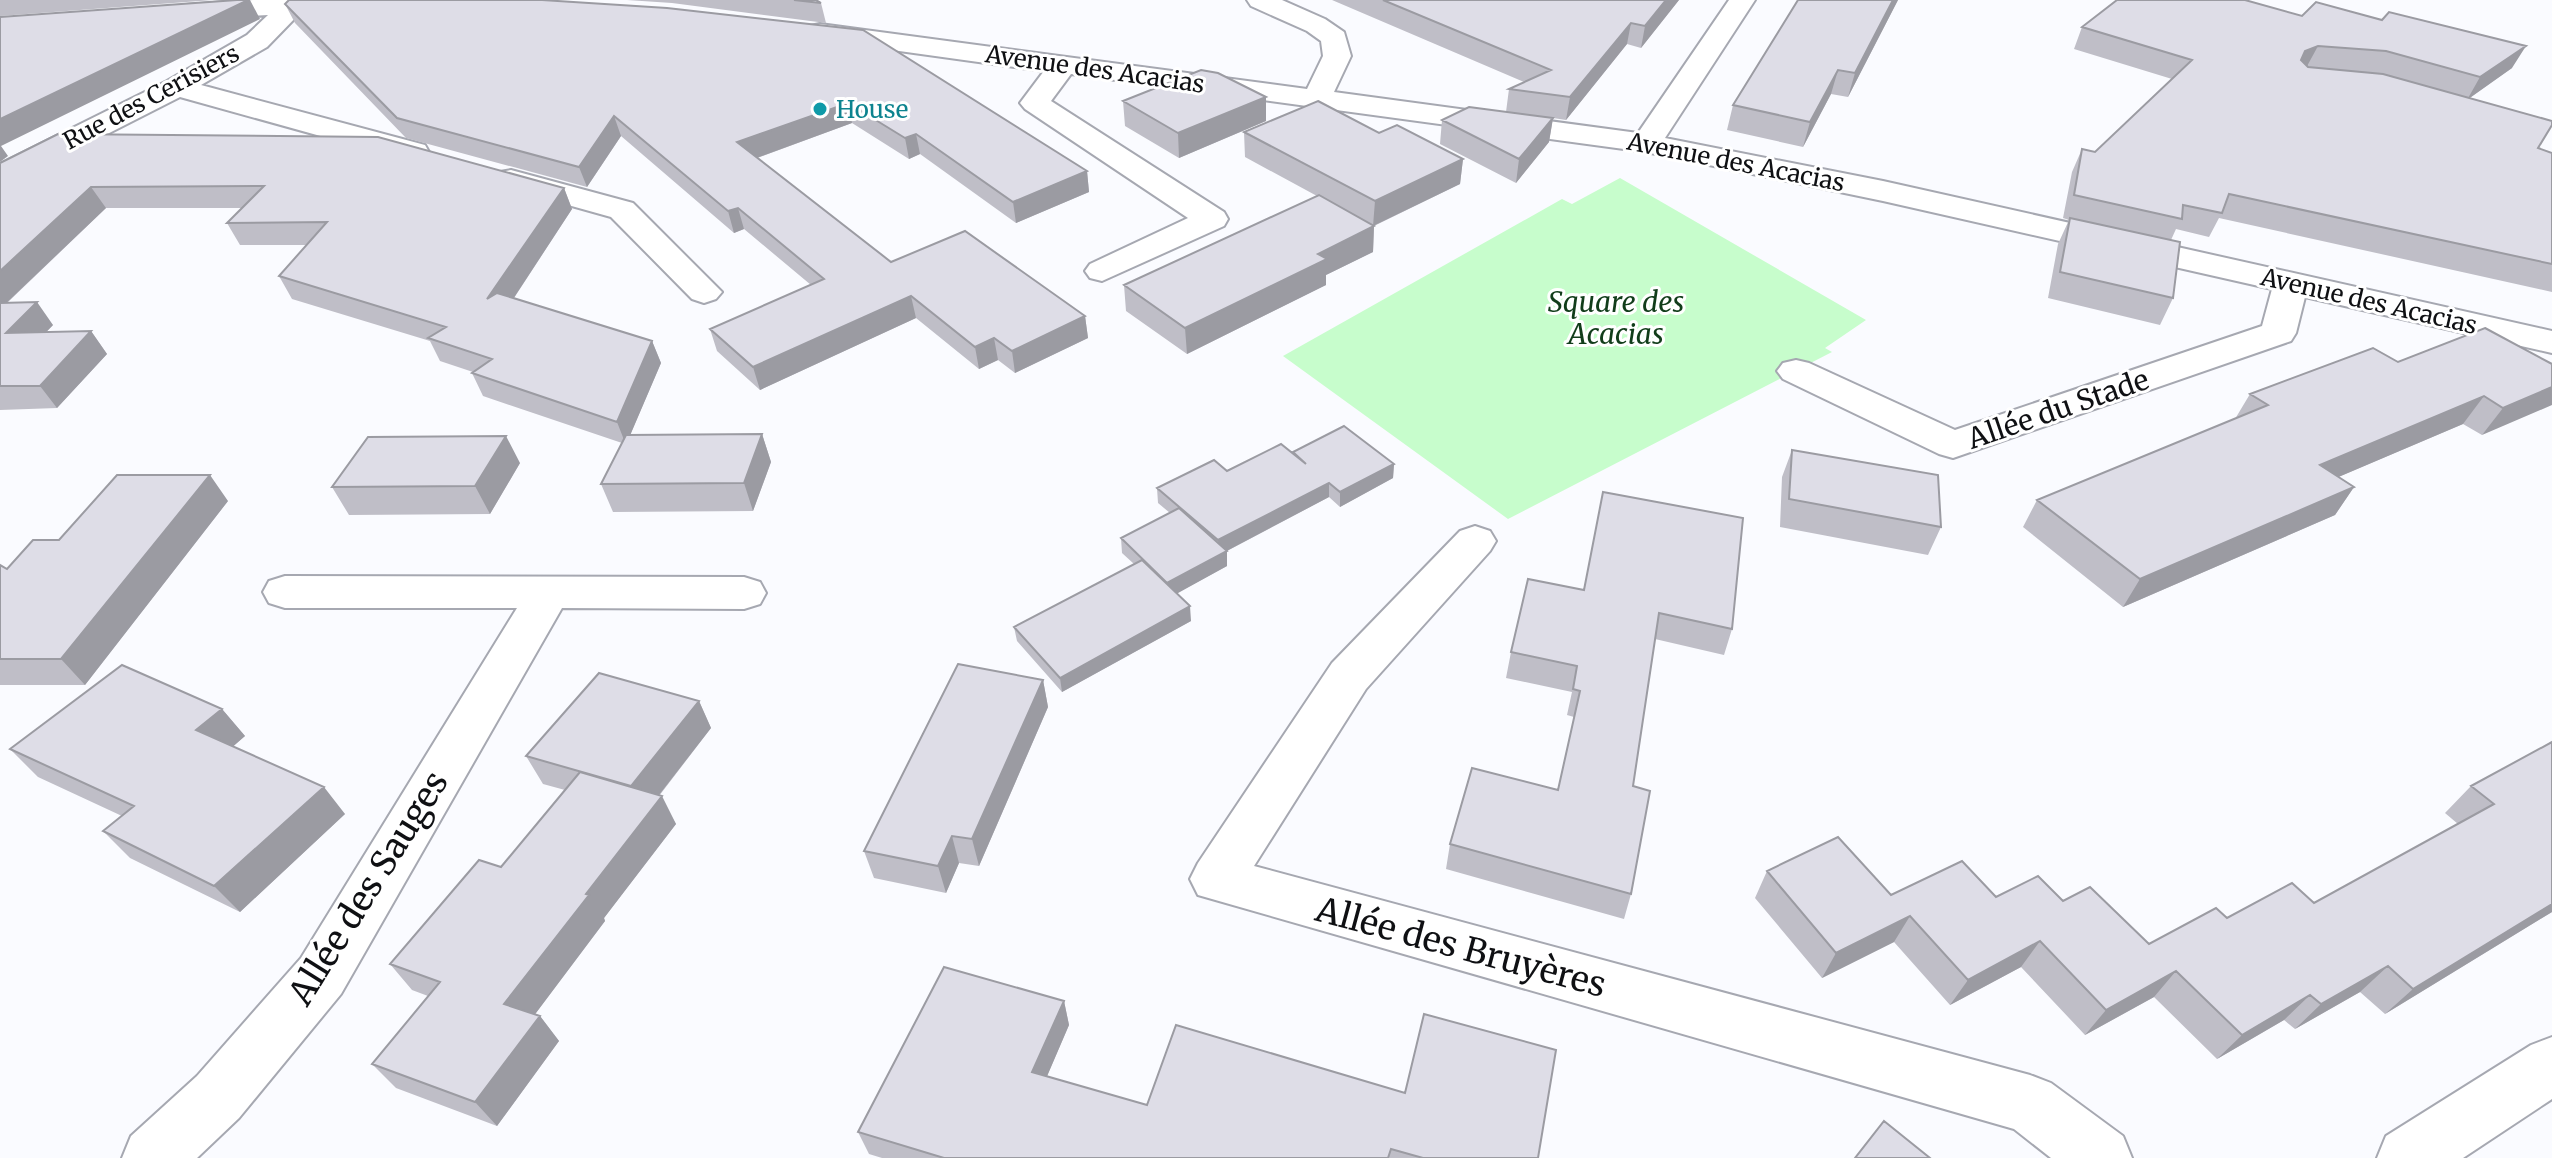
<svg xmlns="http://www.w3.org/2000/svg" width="2552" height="1158" font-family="Merriweather,serif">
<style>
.green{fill:#c7fdcc}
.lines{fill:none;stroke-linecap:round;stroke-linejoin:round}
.minor-casing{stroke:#a6a8b1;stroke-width:4}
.minor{fill:#fff;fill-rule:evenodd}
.wall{fill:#bfbec7}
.shaded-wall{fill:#9b9ba2}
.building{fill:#dedde7;stroke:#9b9ba2;stroke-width:2}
.culture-dot{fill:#0f9aa8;stroke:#fff;stroke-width:3}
.labels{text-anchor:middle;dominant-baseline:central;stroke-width:6;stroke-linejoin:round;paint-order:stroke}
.far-street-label{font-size:24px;fill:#0f1013;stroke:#fff}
.far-culture-label{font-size:24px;fill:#0d838f;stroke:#fff;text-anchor:start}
.park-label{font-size:28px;font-style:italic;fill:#113d1a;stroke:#fff}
.street-label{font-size:28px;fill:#0f1013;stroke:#fff}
.near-street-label{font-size:34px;fill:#0f1013;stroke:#fff}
</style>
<rect width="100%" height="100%" fill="#fafbff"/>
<path class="green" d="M1620 178 1866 320 1825 348 1832 352 1508 519 1283 356 1562 199 1572 204Z"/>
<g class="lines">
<defs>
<path id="minor" d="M253 0H356L358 3 354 9 300 13 267 47 201 85 425 145 429 152 425 159 414 161 403 159 180 97 11 183 0 185V164L167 81 247 35 268 15 194 19 185 17 181 11 185 5Z
M1247 0H1282L1325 19 1344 32 1351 56 1334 92 1638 133 1729 0H1755L1665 138 1883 181 2552 331V353L2305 297 2296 333 2291 341 1953 458 1939 454 1783 379 1777 371 1783 363 1796 360 1809 363 1955 430 2262 326 2272 289 1883 201 1646 152 1071 74 1051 101 1224 212 1228 219 1224 226 1102 281 1090 278 1085 271 1090 264 1188 218 1025 109 1020 103 1044 71 820 40 810 38 807 32 810 26 820 24 1307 89 1323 56 1321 41 1307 31 1251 6Z
M511 170 633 203 722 292 716 299 704 303 692 299 611 217 500 186 495 179 500 172Z
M1475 526 1490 531 1496 541 1490 551 1366 689 1254 866 2030 1075 2051 1083 2123 1136 2132 1158H2051L2014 1129 1198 895 1190 879 1198 863 1332 663 1460 531Z
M285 576 744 577 760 582 766 593 760 604 744 609 562 608 341 994 239 1118 197 1158H122L131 1136 197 1076 301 958 517 608H285L269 603 263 592 269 581Z
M2552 1037V1099L2463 1158H2377L2386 1136 2531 1045Z"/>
</defs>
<use href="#minor" class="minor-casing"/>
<use href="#minor" class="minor"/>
</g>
<path class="wall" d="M0 0H213L0 16Z
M542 0 1087 171 1089 192 1016 223 920 154 909 159 852 123 757 158 891 262 1085 316 1088 338 1015 373 998 360 979 369 916 318 760 390 717 351 710 329 811 285 744 229 734 233 621 136 587 187 406 138 295 23 285 4Z
M627 0H794L821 3 826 23 672 3Z
M1332 0H1679L1641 48 1627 44 1566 120 1553 118 1549 142 1516 183 1440 144 1442 120 1506 112 1509 89 1524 82Z
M1798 0H1898L1848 97 1831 94 1803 147 1727 130 1733 105Z
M2302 16 2512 68 2469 98 2538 148 2552 153V292L2219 218 2209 237 2176 229 2171 240 2173 298 2160 325 2048 298 2058 244 2069 220 2063 218 2072 172 2082 149 2095 152 2172 79 2074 49 2082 27Z
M1266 97V121L1179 158 1125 126 1123 101Z
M1244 132 1379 133 1463 159 1460 184 1374 226 1373 252 1326 275V285L1187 354 1126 311 1124 285 1317 196 1245 157Z
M0 163 564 188 572 209 514 298 652 341 661 363 630 435 762 434 771 462 753 511 613 512 601 484 622 443 483 396 472 373 473 372 440 361 430 341 292 299 279 276 307 245H240L227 223 242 208H106L7 303 53 325 46 332 91 331 107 354 57 408 0 410Z
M2398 362 2552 364 2482 435 2463 424 2338 477 2354 487 2335 515 2123 607 2023 527 2037 500 2235 419 2250 394Z
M1792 450 1941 527 1928 555 1780 527 1782 477Z
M1293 453 1394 464 1393 478 1340 507 1329 497 1227 551V566L1177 593 1191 621 1062 692 1017 641 1014 627 1134 564 1122 553 1121 538 1170 513 1158 503 1157 488Z
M520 463 490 514 349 515 332 487Z
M228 501 85 685H0V565L7 569 59 540Z
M1528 579 1732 629 1724 655 1655 639 1633 786 1631 894 1624 919 1446 869 1450 844 1558 790 1574 717 1567 715 1572 692 1506 678 1511 652Z
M1043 680 1048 707 979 866 959 863 946 893 874 878 864 851Z
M699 701 711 728 659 796 676 824 604 918 605 921 535 1014 540 1016 559 1041 497 1126 396 1088 372 1064 428 996 412 990 390 964 501 867 565 790 543 784 526 756Z
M222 709 245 736 233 746 345 814 240 912 130 858 103 831 122 816 38 777 10 749Z
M2552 742V912L2385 1014 2360 992 2295 1029 2284 1020 2217 1059 2154 997 2085 1035 2021 967 1950 1005 1894 942 1822 978 1755 898 1767 871 1891 895 1996 897 2063 901 2149 944 2227 918 2314 903 2458 824 2445 813 2471 786Z
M1064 1001 1069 1025 1047 1076 1147 1105 1538 1158H882L869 1154 858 1132Z"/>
<path class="shaded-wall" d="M248 0H250L260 19 1 146 8 156 0 162V119Z
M1666 0H1679L1641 48 1645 26Z
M1893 0H1898L1848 97 1855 73Z
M1631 23 1627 44 1566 120 1570 97Z
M2318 46 2306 68 2294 72 2305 51Z
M2526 46 2512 68 2467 100 2480 77Z
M1838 70 1831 94 1803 147 1810 122Z
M1266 97V121L1179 158 1178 133Z
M848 103 852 123 743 163 737 142Z
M614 116 621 136 587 187 579 167Z
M1553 118 1549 142 1516 183 1519 159Z
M916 134 920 154 909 159 905 138Z
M1463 159 1460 184 1373 226 1375 201Z
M1087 171 1089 192 1016 223 1013 202Z
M91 187 106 208 0 309V271Z
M564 188 572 209 498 322 487 299Z
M738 208 744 229 734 233 728 211Z
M1374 226 1373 252 1326 275V285L1187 354 1185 328 1318 254Z
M911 296 916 318 760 390 753 367Z
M37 302 53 325 23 356 6 333Z
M1085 316 1088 338 1015 373 1012 351Z
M91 331 107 354 57 408 40 386Z
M994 338 998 360 979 369 975 347Z
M652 341 661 363 626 445 617 422Z
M2552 387V405L2482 435 2503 408Z
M2484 396 2463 424 2301 493 2320 465Z
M762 434 771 462 753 511 744 483Z
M506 436 520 463 490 514 475 486Z
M1394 464 1393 478 1340 507V492Z
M210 475 228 501 85 685 61 659Z
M1329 483V497L1219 555 1218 540Z
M2354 487 2335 515 2123 607 2140 579Z
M1227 551V566L1169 598 1167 583Z
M1190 606 1191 621 1062 692 1060 678Z
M1043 680 1048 707 979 866 972 839Z
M699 701 711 728 645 813 631 786Z
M222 709 245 736 220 758 196 730Z
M324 787 345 814 240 912 214 886Z
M662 796 676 824 604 918 605 921 524 1029 504 1004 586 894Z
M952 836 959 863 946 893 938 866Z
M2552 904V912L2385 1014 2413 989Z
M1910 916 1894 942 1822 978 1836 953Z
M2040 941 2021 967 1950 1005 1968 980Z
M2388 966 2360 992 2295 1029 2321 1004Z
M2176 971 2154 997 2085 1035 2106 1010Z
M2310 995 2284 1020 2217 1059 2242 1035Z
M1064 1001 1069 1025 1039 1095 1032 1072Z
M540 1016 559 1041 497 1126 475 1102Z"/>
<path class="building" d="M237 0H248L0 119V17Z
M289 0H542L667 8 863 30 1087 171 1013 202 916 134 905 138 848 103 737 142 891 262 965 231 1085 316 1012 351 994 338 975 347 911 296 753 367 710 329 824 279 738 208 728 211 614 116 579 167 397 118 285 4Z
M794 0H816L821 3Z
M1383 0H1666L1645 26 1631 23 1570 97 1509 89 1551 70Z
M1798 0H1893L1855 73 1838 70 1810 122 1733 105Z
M2117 0H2245L2302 16 2316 2 2382 20 2389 12 2526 46 2480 77 2386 51 2318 46 2305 51 2301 60 2308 67 2383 74 2552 121V125L2538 148 2552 153V264L2229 194 2222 213 2183 205 2182 219 2074 195 2082 149 2095 152 2192 60 2082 27Z
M1201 70 1218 73 1266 97 1178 133 1123 101Z
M1318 101 1379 133 1397 125 1463 159 1375 201 1244 132Z
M1469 107 1553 118 1519 159 1442 120Z
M58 134 378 137 564 188 487 299 497 293 652 341 617 422 472 373 492 359 428 338 446 327 279 276 327 222 227 223 264 186 91 187 0 271V163Z
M1319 195 1374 226 1318 254 1327 259 1185 328 1124 285Z
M2070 218 2180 242 2173 298 2060 272Z
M37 302 6 333 91 331 40 386H0V303Z
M2485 328 2552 364V387L2503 408 2484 396 2320 465 2354 487 2140 579 2037 500 2268 405 2250 394 2373 348 2398 362Z
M1344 426 1394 464 1340 492 1329 483 1218 540 1157 488 1214 460 1227 471 1281 444 1306 464 1293 452Z
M762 434 744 483 601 484 626 435Z
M506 436 475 486 332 487 368 437Z
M1792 450 1938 475 1941 527 1789 499Z
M117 475H210L61 659H0V565L7 569 33 540H59Z
M1603 492 1743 518 1732 629 1659 613 1633 786 1650 791 1631 894 1450 844 1472 768 1558 790 1580 691 1573 689 1577 666 1511 652 1528 579 1584 590Z
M1179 508 1227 551 1167 583 1121 538Z
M1142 560 1190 606 1060 678 1014 627Z
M958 664 1043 680 972 839 952 836 938 866 864 851Z
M122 665 222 709 196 730 324 787 214 886 103 831 134 806 10 749Z
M599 673 699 701 631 786 526 756Z
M2552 742V904L2413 989 2388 966 2321 1004 2310 995 2242 1035 2176 971 2106 1010 2040 941 1968 980 1910 916 1836 953 1767 871 1838 837 1891 895 1962 861 1996 897 2038 876 2063 901 2090 887 2149 944 2216 908 2227 918 2292 883 2314 903 2494 804 2471 786Z
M580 772 662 796 586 894 589 895 504 1004 540 1016 475 1102 372 1064 440 982 390 964 479 860 501 867Z
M944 967 1064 1001 1032 1072 1147 1105 1176 1025 1405 1093 1424 1014 1556 1050 1538 1158H1423L1391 1149 1388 1158H944L858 1132Z
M1884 1121 1930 1158H1855Z"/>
<circle class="culture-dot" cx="820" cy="109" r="8"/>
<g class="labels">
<g class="far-street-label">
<text transform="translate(1095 69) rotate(8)">Avenue des Acacias</text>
<text transform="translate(151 97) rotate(-28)">Rue des Cerisiers</text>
<text transform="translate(1736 162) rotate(11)">Avenue des Acacias</text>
<text transform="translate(2369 301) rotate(13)">Avenue des Acacias</text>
</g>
<g class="far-culture-label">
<text x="836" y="109">House</text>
</g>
<g class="park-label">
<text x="1616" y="302">Square des<tspan x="1616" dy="32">Acacias</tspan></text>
</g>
<g class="street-label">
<text transform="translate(2058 409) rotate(-19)">Allée du Stade</text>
</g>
<g class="near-street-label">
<text transform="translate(368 888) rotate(-58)">Allée des Sauges</text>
<text transform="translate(1461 947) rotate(15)">Allée des Bruyères</text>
</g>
</g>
</svg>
